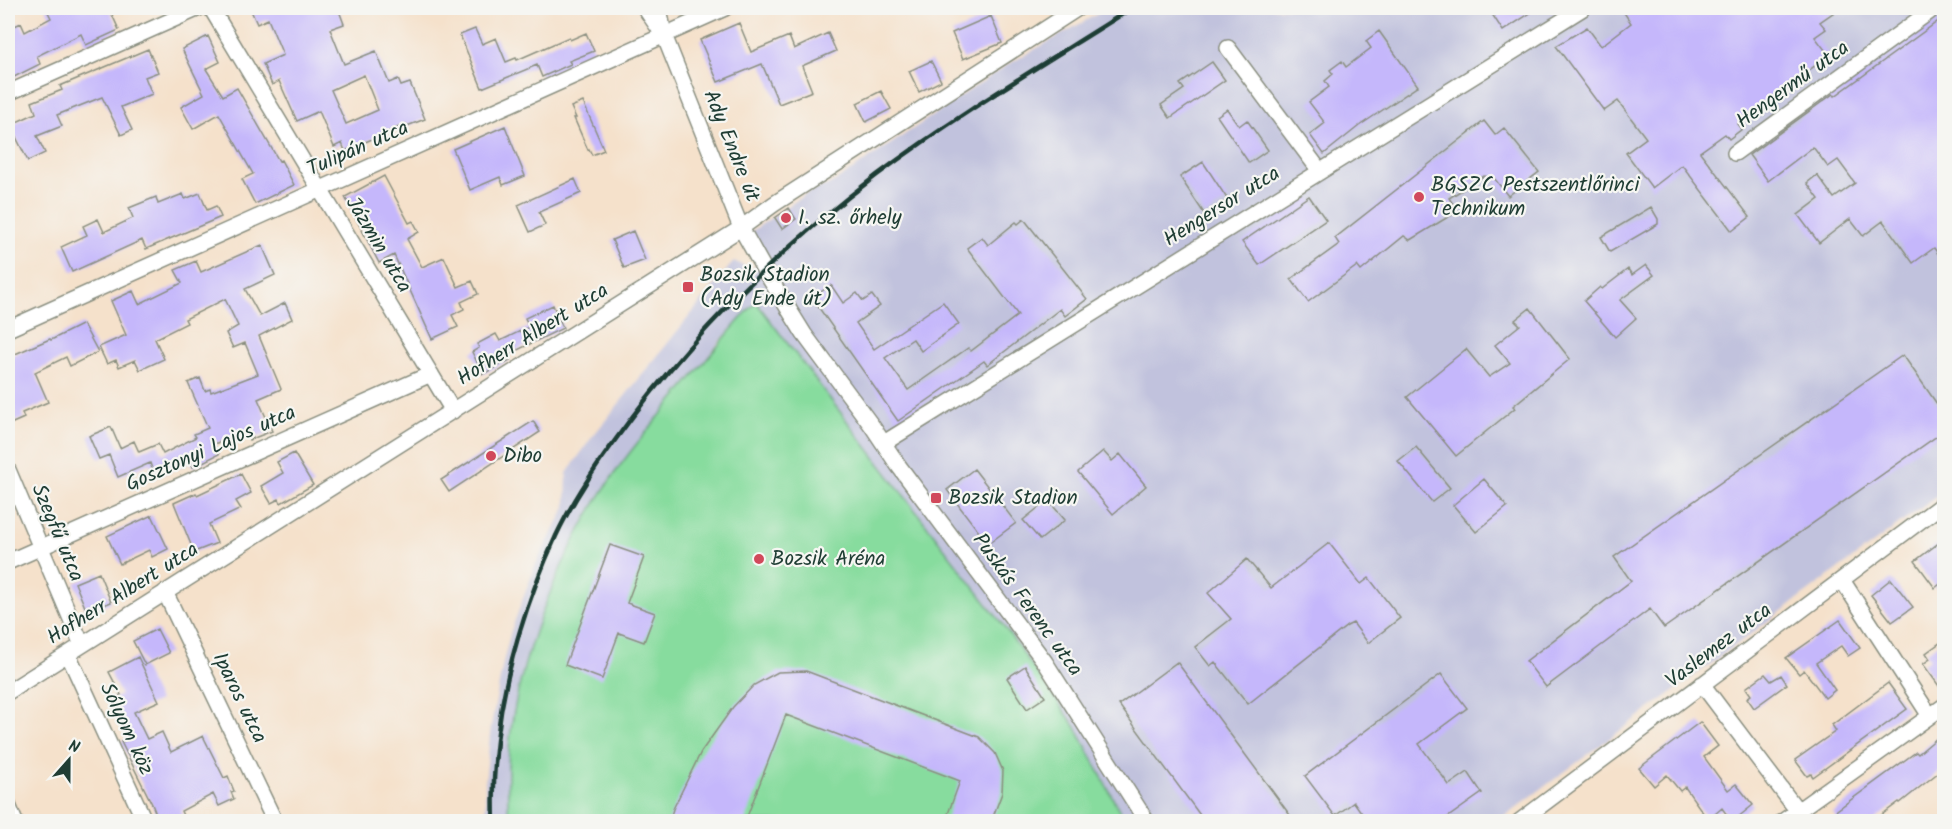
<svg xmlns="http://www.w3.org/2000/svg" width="1952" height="829" font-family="Kalam,sans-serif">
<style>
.industrial{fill:#c1c2dd}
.green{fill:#87dc9e;stroke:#538c69;stroke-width:1.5}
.building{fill:#c5b7fb;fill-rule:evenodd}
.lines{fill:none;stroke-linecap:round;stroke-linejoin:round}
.minor-casing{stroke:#8a8f80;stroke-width:18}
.minor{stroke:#fff;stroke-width:15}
.rail{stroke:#1f3d34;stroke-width:4.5}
.poi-dot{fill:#d1495b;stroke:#f6f6f2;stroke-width:2}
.labels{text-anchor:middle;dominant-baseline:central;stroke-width:4.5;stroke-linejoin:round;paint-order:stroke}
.street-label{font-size:21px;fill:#1f3d34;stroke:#f6f6f2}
.poi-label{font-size:21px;fill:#1f3d34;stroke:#f6f6f2;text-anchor:start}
</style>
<rect width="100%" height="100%" fill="#f6f6f2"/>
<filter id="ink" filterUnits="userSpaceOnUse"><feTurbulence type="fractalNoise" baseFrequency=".0167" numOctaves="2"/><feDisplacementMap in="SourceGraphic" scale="12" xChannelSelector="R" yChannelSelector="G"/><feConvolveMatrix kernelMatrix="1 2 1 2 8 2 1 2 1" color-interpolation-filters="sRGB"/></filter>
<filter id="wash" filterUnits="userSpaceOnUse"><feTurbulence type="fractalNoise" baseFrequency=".008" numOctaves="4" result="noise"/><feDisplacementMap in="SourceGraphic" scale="24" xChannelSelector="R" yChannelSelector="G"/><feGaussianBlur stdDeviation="1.35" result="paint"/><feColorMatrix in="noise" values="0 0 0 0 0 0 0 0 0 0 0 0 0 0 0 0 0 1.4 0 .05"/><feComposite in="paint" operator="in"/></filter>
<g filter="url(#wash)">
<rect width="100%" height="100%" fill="#f5e1cb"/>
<path class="industrial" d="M1108 8H1944V491L1498 821H1125L1075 726 756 302 720 341 602 494 573 544 545 609 524 666 517 694 511 732 507 785 509 821 486 822 485 783 491 726 504 658 511 631 536 564 566 507 567 473 592 437 734 261 752 270 762 259 749 233 809 192 833 183 1007 65Z"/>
<path class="green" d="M756 302 1003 625 1075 726 1125 821 509 822C507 791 507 761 511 730 523 642 567 540 619 467 642 435 669 405 694 375 714 350 734 325 756 302Z"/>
<g id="blocks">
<path class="building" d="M46 8H109L119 30 86 45 81 34 37 56 40 64 8 80V29L21 23 25 32 51 18Z
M250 8H338L344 24 330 29 344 64 376 51 389 83 398 79 401 86 410 83 425 119 407 126 406 124 345 151 342 143 334 147 319 111 297 121 279 81 272 85 263 64 283 55 268 19 257 24ZM364 75 378 110 346 124 331 90Z
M1488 8H1538L1503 31Z
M1621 8H1840L1820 22 1826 29 1815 37 1829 55 1738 124 1742 129 1729 139 1725 134 1700 152 1750 217 1732 231 1682 165 1652 188 1626 153 1646 138 1618 101 1604 111 1556 46 1587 27 1601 46 1631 23Z
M991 16 1002 43 963 59 952 33Z
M1944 17V262L1934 248 1913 263 1883 221 1863 236 1850 219 1819 243 1798 215 1819 199 1807 183 1817 175 1834 198 1855 183 1838 160 1828 167 1813 147 1768 181 1749 155 1833 94 1835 96Z
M739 23 751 52 789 36 794 49 828 33 836 51 802 66 812 91 779 104 762 64 718 82 700 40Z
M475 29 482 44 496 38 506 62 516 58 517 60 569 37 570 40 586 33 594 51 569 61 571 64 542 77 537 65 482 88 460 35Z
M1379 31 1418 86 1359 126 1324 154 1310 135 1325 123 1309 102 1329 87 1325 81 1333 74 1330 70 1342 61 1346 67 1371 48 1366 41Z
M208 36 220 62 206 69 223 96 237 88 279 161 281 160 294 185 255 204 242 179 253 174 219 114 193 129 181 107 204 94 182 49Z
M148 49 158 72 145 77 152 94 121 107 132 130 121 135 102 97 57 115 62 126 37 136 45 153 28 161 10 125 36 113 32 102 62 90 60 86Z
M931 61 941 81 919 92 909 71Z
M1212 62 1225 80 1170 118 1161 105 1184 89 1180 84Z
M881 91 891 109 866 122 857 103Z
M583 102 604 150 592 155 589 149 588 150 574 118H576L571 107Z
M1227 109 1239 126 1247 120 1268 150 1249 163 1217 116Z
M1484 121 1495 135 1504 128 1539 172 1508 196 1494 178 1484 176 1449 198 1458 211 1410 240 1404 236 1361 271 1357 266 1308 302 1291 279 1339 244 1335 238Z
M505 126 525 176 503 185 500 177 470 190 453 149Z
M1203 162 1228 200 1205 215 1180 177Z
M384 176 409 223 413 221 419 232 407 239 422 267 444 257 458 287 472 281 478 294 461 302 464 309 452 315 458 327 432 339 394 255 379 263 345 197Z
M575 179 581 193 539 212 545 225 530 232 518 205Z
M200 193 207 210 216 206 221 217 146 249 142 240 72 272 61 247 87 235 83 226 98 219 104 232 133 218 129 208 156 197 158 204 183 194 185 199Z
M1309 196 1326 220 1259 265 1242 242Z
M1651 207 1658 219V224L1610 252 1601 237Z
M789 208 796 219 782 229 775 218Z
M1024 219 1087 299 1065 316 1060 309 987 365 984 361 898 421 812 298 831 285 843 303 857 293 863 301 872 295 880 306 856 323 874 349 943 302 959 324 921 351 913 339 885 358 908 390 968 348 971 351 1018 315 967 248 982 237 988 245 1016 222 1018 224Z
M633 231 645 260 624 268 612 240Z
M262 245 275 275 245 289 260 316 285 303 292 319 259 336 281 389 258 399 272 431 249 440 246 432 214 444 219 454 193 467 191 462 155 477 150 463 118 477 109 455 99 459 89 436 111 427 120 448 134 441 139 452 158 444 163 454 196 437 194 434 208 428 188 383 200 378 205 391 210 389 211 392 258 374 245 343 233 348 226 333 238 326 225 299 185 319 187 323 155 339 164 359 140 370 135 360 119 367 116 360 107 364 99 347 126 335 111 301 133 291 139 304 182 283 175 270 196 261 201 272Z
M1646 265 1654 275 1620 300 1636 318 1615 337 1584 301 1600 287 1602 289 1628 269 1632 275Z
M553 305 563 328 507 355 510 360 483 374 472 352 479 348 477 344 496 334 500 341 529 327 525 318Z
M1530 308 1570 359 1513 406 1515 408 1456 456 1407 397 1466 349 1489 377 1510 363 1495 345 1520 325 1515 320Z
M83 324 98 352 70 366 66 357 35 372 48 402 22 413 24 418 8 425V357L50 339 51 340Z
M1903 355 1944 414V431L1664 628 1650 609 1546 687 1526 661 1631 581 1614 557Z
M533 421 540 432 449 492 441 480Z
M1416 447 1450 488 1432 502 1398 461Z
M1103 451 1112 461 1120 454 1146 486 1113 514 1078 472Z
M294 453 313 485 281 503 279 499 271 503 261 486 283 473 277 462Z
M974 469 1016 523 988 544 947 490Z
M241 474 251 493 236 501 241 509 209 524 217 543 194 552 174 503 196 493 197 495Z
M1484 479 1507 507 1476 532 1453 505Z
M1048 500 1065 520 1040 540 1023 520Z
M152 515 168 549 152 557 149 550 120 564 107 536Z
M1944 539V581L1935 588 1915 561Z
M1329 543 1361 584 1369 578 1400 618 1368 643 1353 623 1347 626 1248 704 1215 662 1210 666 1195 647 1231 619 1208 593 1247 559 1271 588Z
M610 545 644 557 627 603 655 613 644 642 619 633 602 679 565 665Z
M99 573 111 602 87 612 75 583Z
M1891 579 1913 607 1892 622 1871 595Z
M1840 620 1860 648 1848 656 1841 646 1816 663 1835 690 1825 698 1804 670 1799 674 1786 658Z
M157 629 169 653 145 665 133 641Z
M1944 640V693L1923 664 1930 659 1926 653Z
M138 657 159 701 134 712 147 739 162 732 171 752 203 736 224 778 228 776 234 791 231 792 234 799 219 806 213 794 181 811 184 818 175 822H159L152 804 121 742 129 739 127 735 129 734 113 699 121 695 109 672Z
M1177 662 1295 822H1205L1119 705Z
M1025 666 1045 697 1027 709 1007 678Z
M806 671 979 737 995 753 1003 771 1002 793 991 822H945L960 781 786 715 745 822H669L673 809 701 752 733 707 754 685 778 672Z
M1441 674 1467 708 1419 744 1449 785 1468 772 1482 793 1441 822H1368L1354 802 1335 816 1305 776Z
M1765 674 1771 681 1781 675 1787 684 1754 708 1747 698 1751 695 1746 688Z
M1888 683 1907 709 1813 777 1811 774 1807 776 1795 760 1836 731 1832 725Z
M1700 722 1718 746 1704 757 1728 790 1736 784 1753 805 1732 822 1722 808 1708 820 1685 787 1680 791 1667 775 1654 786 1639 768Z
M1944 732V768L1900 803 1899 802 1872 822H1839L1833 813 1916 752 1918 754Z"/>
</g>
</g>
<g filter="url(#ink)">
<use href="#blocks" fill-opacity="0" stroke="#8a8f80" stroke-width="1.5"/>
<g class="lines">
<defs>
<path id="minor" d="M211 8 453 411
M645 8 660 30
M659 8 664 35 741 228 765 271 804 334 872 426 898 465 1045 662 1147 822
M1228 48 1320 171
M8 93 199 8
M1735 153 1929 12 1932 8
M8 329 725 8
M884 443 1583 8
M8 470 82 645
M8 562 431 374
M1842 580 1930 716
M165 592 275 822
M68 654 145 822
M1702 684 1806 822
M8 692 741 228 774 204 1078 8
M8 805 15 822
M1519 822 1944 503
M1782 822 1944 706"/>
</defs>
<use href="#minor" class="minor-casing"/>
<use href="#minor" class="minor"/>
<path class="rail" d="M494 822C490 722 515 626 556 536 572 502 594 469 616 439 688 339 778 250 877 175 958 114 1047 62 1132 8"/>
</g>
</g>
<g class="poi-dot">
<circle cx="1419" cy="197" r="6"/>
<circle cx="786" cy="218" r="6"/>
<rect x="682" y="281" width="12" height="12" rx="3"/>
<circle cx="491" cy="456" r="6"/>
<rect x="930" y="492" width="12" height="12" rx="3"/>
<circle cx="759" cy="559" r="6"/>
</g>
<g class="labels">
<g class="street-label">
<text transform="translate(1793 85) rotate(-36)">Hengermű utca</text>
<text transform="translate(731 146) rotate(68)">Ady Endre út</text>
<text transform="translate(358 149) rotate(-24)">Tulipán utca</text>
<text transform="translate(1222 207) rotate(-32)">Hengersor utca</text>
<text transform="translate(378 245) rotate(59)">Jázmin utca</text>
<text transform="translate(533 335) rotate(-32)">Hofherr Albert utca</text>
<text transform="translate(211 449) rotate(-24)">Gosztonyi Lajos utca</text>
<text transform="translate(57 533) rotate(67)">Szegfű utca</text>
<text transform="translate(123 594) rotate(-32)">Hofherr Albert utca</text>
<text transform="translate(1027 605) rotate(54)">Puskás Ferenc utca</text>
<text transform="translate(1719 646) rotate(-37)">Vaslemez utca</text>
<text transform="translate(239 698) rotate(64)">Iparos utca</text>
<text transform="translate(126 729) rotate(65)">Sólyom köz</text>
</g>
<g class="poi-label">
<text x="1431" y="185">BGSZC Pestszentlőrinci<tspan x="1431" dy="24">Technikum</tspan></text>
<text x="798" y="218">I. sz. őrhely</text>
<text x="700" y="275">Bozsik Stadion<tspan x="700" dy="24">(Ady Ende út)</tspan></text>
<text x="503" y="456">Dibo</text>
<text x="948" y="498">Bozsik Stadion</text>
<text x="771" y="559">Bozsik Aréna</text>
</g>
</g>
<rect width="1952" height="829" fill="none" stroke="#f6f6f2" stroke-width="30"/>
<g transform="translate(69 760) rotate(21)" stroke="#f6f6f2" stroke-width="4.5" paint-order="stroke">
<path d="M0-4.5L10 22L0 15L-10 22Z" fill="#1f3d34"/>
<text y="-9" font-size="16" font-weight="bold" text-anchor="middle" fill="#1f3d34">N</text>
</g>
</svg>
